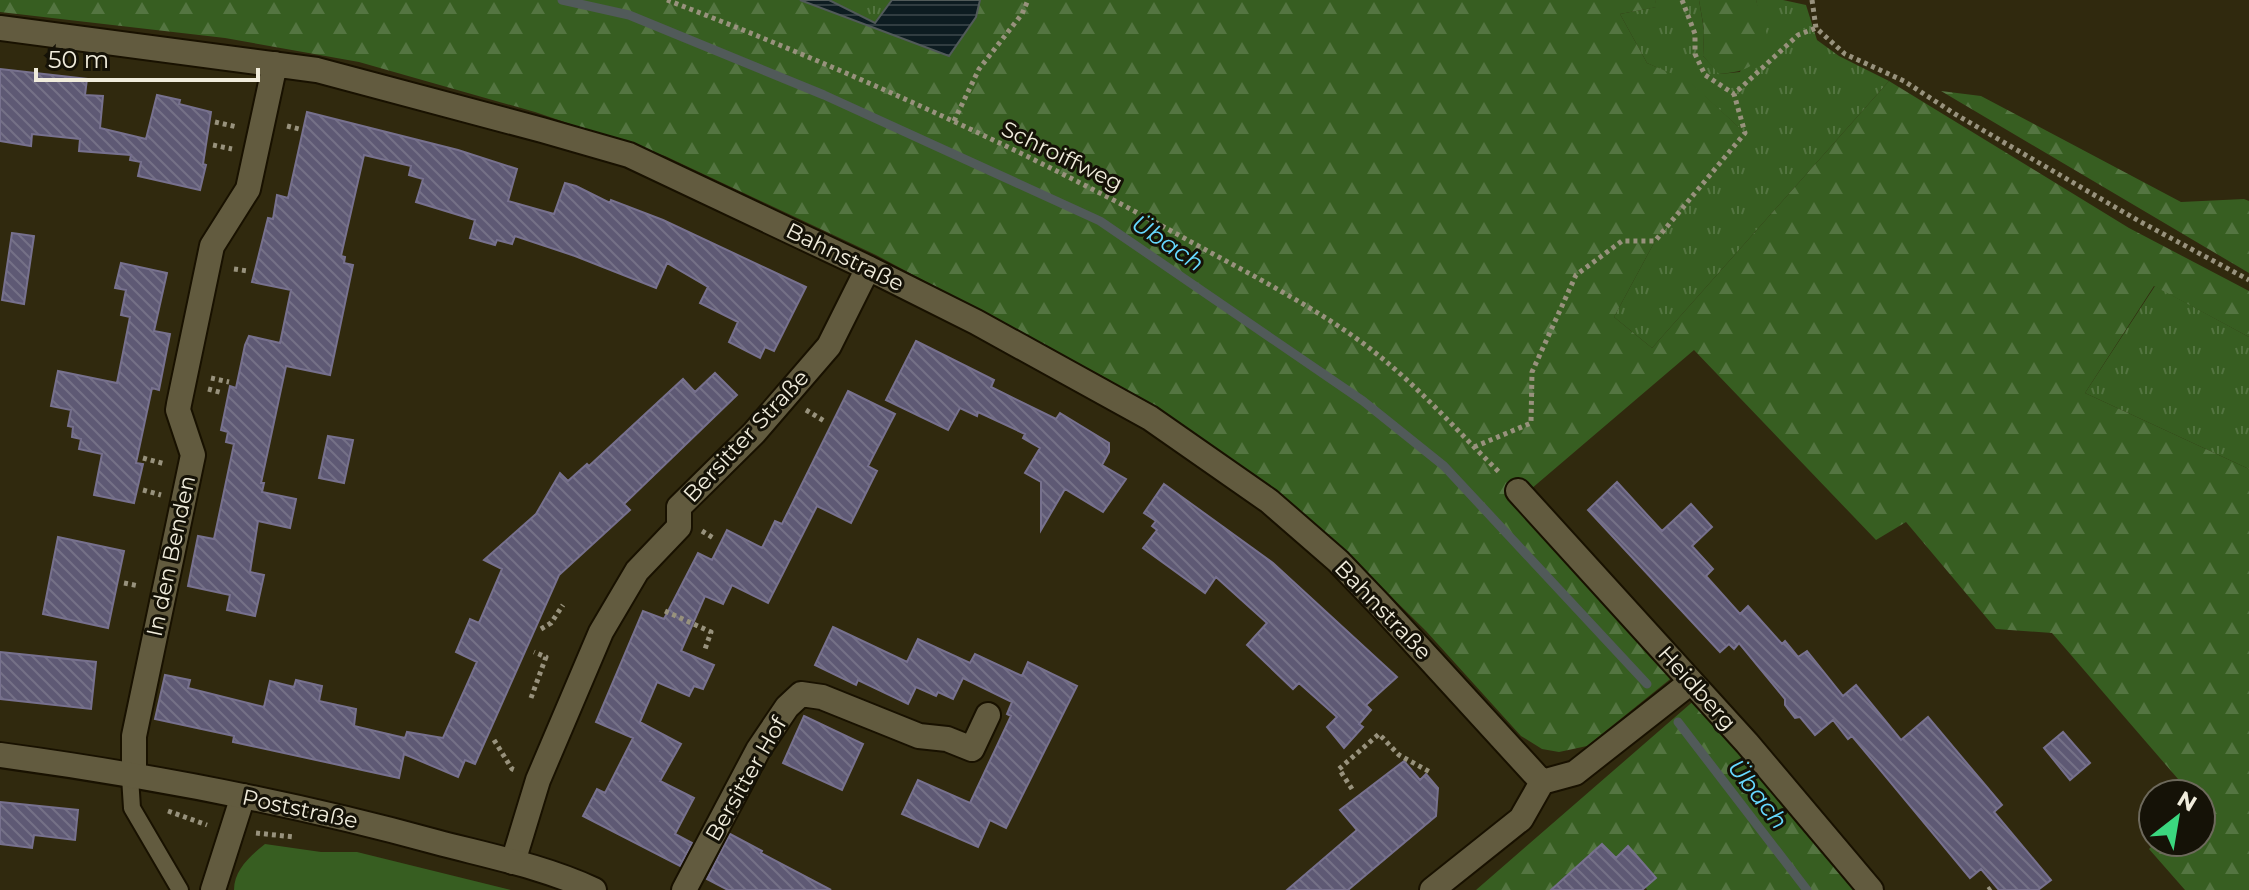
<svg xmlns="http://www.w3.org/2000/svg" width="2249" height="890" font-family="Montserrat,sans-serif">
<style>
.grass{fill:url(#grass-tufts)}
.forest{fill:url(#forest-firs)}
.green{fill:#375e21}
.water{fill:url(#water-rules);stroke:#515a59;stroke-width:2}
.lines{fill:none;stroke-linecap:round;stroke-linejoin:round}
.stream{stroke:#515a59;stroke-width:9}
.building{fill:url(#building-back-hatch);stroke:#77718e;stroke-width:2}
.lane-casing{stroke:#181100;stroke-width:20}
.street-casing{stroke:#181100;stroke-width:28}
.secondary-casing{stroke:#181100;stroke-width:28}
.path{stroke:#98927d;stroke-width:5;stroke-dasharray:4 4;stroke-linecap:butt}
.lane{stroke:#625b3f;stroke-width:16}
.street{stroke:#625b3f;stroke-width:24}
.secondary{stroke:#625b3f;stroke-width:24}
.labels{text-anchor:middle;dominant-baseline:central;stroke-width:6;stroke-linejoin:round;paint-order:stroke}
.street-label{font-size:22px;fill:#f0ecdc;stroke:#151207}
.water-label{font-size:24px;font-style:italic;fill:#66d9ff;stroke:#151207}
</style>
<defs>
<pattern id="grass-tufts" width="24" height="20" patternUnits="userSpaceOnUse" patternTransform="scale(2)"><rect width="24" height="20" fill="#375e21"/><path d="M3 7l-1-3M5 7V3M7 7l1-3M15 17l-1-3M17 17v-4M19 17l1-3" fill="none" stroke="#547541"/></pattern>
<pattern id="forest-firs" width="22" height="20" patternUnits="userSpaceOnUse" patternTransform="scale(2)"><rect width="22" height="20" fill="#375e21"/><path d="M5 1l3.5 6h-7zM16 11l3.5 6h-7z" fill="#547541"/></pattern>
<pattern id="water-rules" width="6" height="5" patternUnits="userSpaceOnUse" patternTransform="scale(2)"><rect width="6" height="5" fill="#0d1c21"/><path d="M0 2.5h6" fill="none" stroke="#313d41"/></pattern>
<pattern id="building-back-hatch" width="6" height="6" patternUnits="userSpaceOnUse" patternTransform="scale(2)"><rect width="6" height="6" fill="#5e5974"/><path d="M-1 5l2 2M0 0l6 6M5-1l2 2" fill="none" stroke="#757187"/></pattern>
</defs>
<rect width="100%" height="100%" fill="#30290e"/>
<path class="grass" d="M829 0H892L876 23Z
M1655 0H1699L1704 30 1703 56 1720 74 1740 72 1760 18 1756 0H1783L1806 5 1817 40 1839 56 1889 81 1652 348 1614 317 1655 241 1745 133 1689 82 1647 63 1620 14 1656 7Z
M2155 286 2249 337V469L2085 393Z"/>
<path class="forest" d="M0 0H800L949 56 976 17 980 0H1655L1657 7 1620 14 1647 63 1689 81 1745 133 1655 241 1614 317 1652 348 1889 81 2129 228 2249 291V337L2154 286 2085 393 2249 469V890H2185L2149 849 2156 842H2201V794H2191L2052 633 1996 629 1906 522 1876 540 1694 350 1531 489 1674 676 1587 746 1559 752 1542 749 1521 736 1426 631 1349 555 1208 442 1104 377 876 255 665 156 535 112 359 62 225 38 0 12Z
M1699 0H1756L1769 41C1753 67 1751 71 1719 74L1703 56 1704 29Z
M1941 91 1981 96 2181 202 2244 199 2249 201V273Z
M1697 698 1863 890H1647L1643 882 1552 890H1476Z"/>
<path class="green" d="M265 844 321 852H357L511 890H234C234 870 250 856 265 844Z"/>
<path class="water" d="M800 0H829L875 23 892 0H980L976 17 949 56Z"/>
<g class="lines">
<path class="stream" d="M562 0 629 15 824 95 1100 221 1363 401 1444 466 1647 684
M1678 722 1807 890"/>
</g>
<path class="building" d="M0 69 87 79 85 95 103 96 100 128 146 139 157 95 180 100 179 104 211 112 203 164 206 165 200 190 138 176 141 162 130 160 131 155 79 151 80 139 32 134 31 146 0 141Z
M307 112 458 150 517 169 508 201 554 214 565 183 576 186 610 203 611 200 663 220 806 287 774 351 765 347 760 358 729 342 738 322 700 303 708 287 667 263 656 288 575 256 515 236 512 244 497 240 495 245 470 238 475 220 416 202 423 179 409 175 411 166 364 155 341 256 345 257 344 263 353 265 330 375 286 366 261 483H264L262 492 296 499 290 528 258 521 250 572 264 575 255 616 227 610 230 595 188 586 198 536 214 539 234 444 226 442 228 432 221 430 230 386 236 388 245 345 249 336 280 343 291 290 252 282 268 218 273 219 277 195 288 198Z
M12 233 34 236 24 304 2 300Z
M121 263 167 273 154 331 170 334 159 390 152 388 136 463 143 464 134 503 94 495 102 454 79 449 81 439 72 437 73 427 68 426 71 410 51 406 58 371 117 383 130 317 121 315 126 290 115 288Z
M916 341 994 380 991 387 1056 419 1060 413 1109 443V452L1102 465 1126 479 1103 512 1065 489 1041 530V482L1025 473 1040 448 1023 438 1025 434 978 412 977 416 960 408 948 430 886 400Z
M715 373 737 395 624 504 630 510 559 575 475 764 465 760 458 777 404 754 399 778 233 742 234 736 155 719 165 675 190 680 188 688 264 707 270 681 294 687 296 680 322 686 319 701 356 709 354 726 405 738 407 732 443 738 477 662 456 652 470 619 479 623 502 569 484 560 536 514 560 473 568 481 587 464 589 466 683 379 695 392Z
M848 391 895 414 868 466 877 471 851 523 817 506 768 603 732 585 723 604 705 596 681 651 714 665 703 689 694 686 689 696 657 682 639 724 640 722 681 744 660 781 694 798 675 834 692 843 680 866 583 816 597 789 605 793 633 738 596 722 643 611 664 619 698 553 712 560 727 530 762 548 775 521 782 524Z
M328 436 353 440 344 483 319 478Z
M1617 482 1662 531 1691 504 1712 527 1692 546 1713 569 1706 576 1740 614 1748 606 1782 644 1785 641 1798 657 1807 651 1843 696 1856 685 1901 740 1928 717 2002 805 1994 812 2051 880 2038 890H1999L1981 869 1970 878 1852 736 1848 739 1833 720 1815 735 1800 717 1795 718 1785 705V699L1739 643 1734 649 1729 644 1720 652 1588 510Z
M1164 484 1273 563 1397 677 1366 705 1371 710 1359 724 1363 727 1344 748 1327 727 1337 717 1299 683 1293 689 1247 645 1267 623 1216 577 1205 593 1143 548 1157 530 1152 526 1156 521 1144 513Z
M58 537 124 551 108 628 43 614Z
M833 627 907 662 918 639 970 663 975 654 1022 676 1028 662 1077 686 1006 828 990 820 978 847 902 814 918 780 970 803 1011 716 1007 714 1012 702 963 678 953 699 938 692 936 696 916 687 908 704 858 680 856 685 815 665Z
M0 652 96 662 91 709 0 699Z
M804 716 863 744 842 790 783 763Z
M2063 732 2090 763 2070 780 2044 748Z
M1404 761 1420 780 1426 774 1438 788 1436 816 1348 890H1287L1357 830 1340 810Z
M0 802 78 810 75 840 34 835 32 848 0 844Z
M730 834 762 851 761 853 831 890H728L707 879Z
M1602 844 1616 858 1628 846 1656 878 1642 890H1551Z"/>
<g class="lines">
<defs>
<path id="lane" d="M130 777 132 808 180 890"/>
<path id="street" d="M0 28 317 70 542 130 629 155 868 268 976 322 1150 418 1269 501 1338 561 1380 605 1542 782
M1518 491 1747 743 1871 890
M134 777V736L193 455 178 410 179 404 212 246 248 189 275 64
M513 862 538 780 601 632 637 571 679 527V507L754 433 829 346 868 268
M213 890 243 796
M684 890 758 750 787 707 801 694 822 697 919 736 947 739 972 749 988 715
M1432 890 1521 819 1542 782 1575 773 1691 682"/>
<path id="secondary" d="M0 755C147 775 294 803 436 842 489 856 545 867 594 890"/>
</defs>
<use href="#lane" class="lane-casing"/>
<use href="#street" class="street-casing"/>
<use href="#secondary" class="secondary-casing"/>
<path class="path" d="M667 0C848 70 1024 149 1193 243 1246 272 1301 300 1350 334 1407 373 1451 425 1500 473
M1682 0 1695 34V54L1705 75 1734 94
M1812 0 1816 28 1845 54 1904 81 1955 114 2139 221 2249 280
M954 121 979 69 1022 14 1028 0
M215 122 237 127
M287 126 299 129
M213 145 232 149
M234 269 248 271
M211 378 229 382
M208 389 223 393
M806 410 826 422
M1474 447 1531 423 1532 372 1576 275 1622 241H1655L1745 133 1734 94 1798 35 1816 28
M143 458 165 464
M143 490 161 495
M702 531 715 539
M124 583 139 586
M665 611 711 632 704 652
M541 629 551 623 563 605
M531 698 546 657 534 652
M494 740 512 769 517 771
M1352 789 1339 769 1379 734 1399 755 1430 772
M168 811 207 825
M256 833 294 837
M1988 890 1991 888"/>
<use href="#lane" class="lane"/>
<use href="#street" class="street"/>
<use href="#secondary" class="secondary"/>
</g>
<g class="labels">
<g class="street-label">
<text transform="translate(1062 156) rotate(26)">Schroiffweg</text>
<text transform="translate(845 257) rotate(26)">Bahnstraße</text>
<text transform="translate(746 436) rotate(-47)">Bersitter Straße</text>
<text transform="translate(171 556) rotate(-78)">In den Benden</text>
<text transform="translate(1383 610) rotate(46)">Bahnstraße</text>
<text transform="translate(1697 688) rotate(48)">Heidberg</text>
<text transform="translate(746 779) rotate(-60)">Bersitter Hof</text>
<text transform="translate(300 809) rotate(12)">Poststraße</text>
</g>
<g class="water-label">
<text transform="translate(1168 243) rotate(34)">Übach</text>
<text transform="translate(1758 794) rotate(52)">Übach</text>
</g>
</g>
<g transform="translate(2177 818) rotate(31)"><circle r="38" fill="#151207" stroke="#6d695c" stroke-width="2"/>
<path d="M0-6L14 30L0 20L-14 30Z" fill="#3bd77f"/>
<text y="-12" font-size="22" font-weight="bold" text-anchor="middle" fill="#f0ecdc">N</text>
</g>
<path d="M36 68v12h222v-12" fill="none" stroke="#f0ecdc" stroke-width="4"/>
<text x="48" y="68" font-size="24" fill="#f0ecdc" stroke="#151207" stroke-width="6" paint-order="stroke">50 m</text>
</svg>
